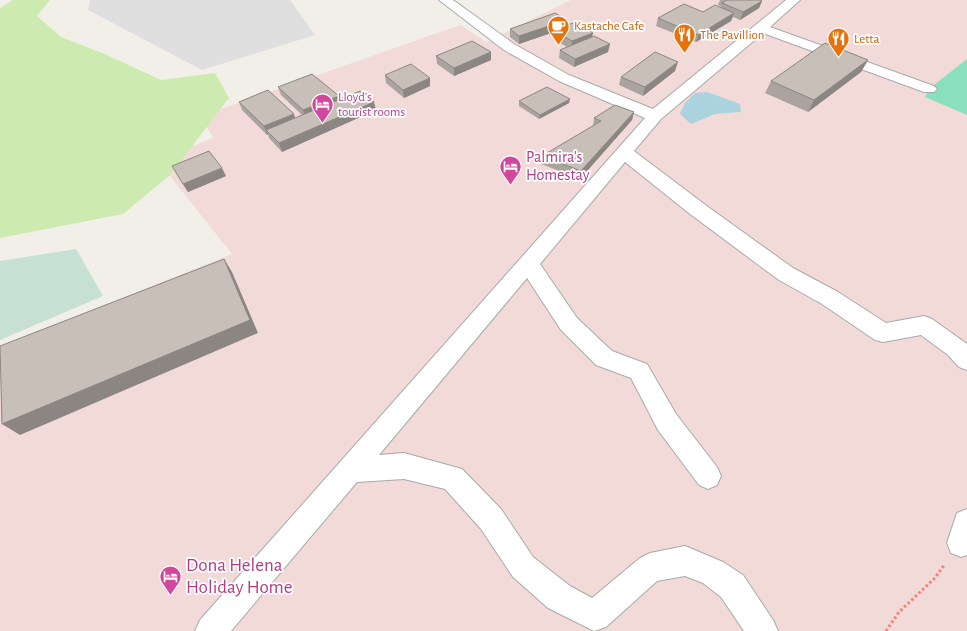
<svg xmlns="http://www.w3.org/2000/svg" width="967" height="631" font-family="'Alegreya Sans',sans-serif">
<style>
.residential{fill:#e0dfdf}
.commercial{fill:#f2dad9}
.grass{fill:#cdebb0}
.wetland{fill:#c6e0d4}
.pitch{fill:#88e0be}
.water{fill:#aad3df}
.lines{fill:none;stroke-linecap:round;stroke-linejoin:round}
.minor-casing{stroke:#a9a9a9;stroke-width:2}
.path{stroke:#fa8072;stroke-width:3;stroke-dasharray:2.5 2.5;stroke-linecap:butt}
.minor{fill:#fff;fill-rule:evenodd}
.wall{fill:#aba49e}
.shaded-wall{fill:#8b8681}
.building{fill:#c7bfb8;stroke:#8b8681}
.labels{text-anchor:middle;dominant-baseline:central;stroke-width:3.5;stroke-linejoin:round;paint-order:stroke}
.far-food-label{font-size:13px;fill:#c56008;stroke:#fff;text-anchor:start}
.far-hotel-label{font-size:13px;fill:#b23c85;stroke:#fff;text-anchor:start}
.hotel-label{font-size:16px;fill:#b23c85;stroke:#fff;text-anchor:start}
.near-hotel-label{font-size:19px;fill:#b23c85;stroke:#fff;text-anchor:start}
</style>
<rect width="100%" height="100%" fill="#f2efe9"/>
<path class="residential" d="M90 0H290L315 35 202 70 88 10Z"/>
<path class="commercial" d="M571 0H967V631H0V347L232 254 157 160 213 138 201 116 460 25 486 42Z"/>
<path class="grass" d="M13 0H50L37 16 61 37 107 55 161 80 215 73 229 98 170 175 123 214 0 238V8Z"/>
<path class="wetland" d="M76 249 103 296 0 340V261Z"/>
<path class="pitch" d="M967 59V115L925 97 929 89Z"/>
<path class="water" d="M707 92 740 104 741 112 715 114 691 124 680 114 685 103 695 93Z"/>
<g class="lines">
<defs>
<path id="minor" d="M439 0H453L514 44 569 75 653 109 786 0H800L770 27 934 86 937 89 934 92H924L763 33 661 119 634 151 704 204 793 268 838 292 886 323 924 316 932 319 967 344V370L959 367 948 355 921 335 883 342 875 340 822 304 779 280 690 214 625 162 540 264 577 318 612 351 647 364 676 414 717 467 721 476 717 485 708 489 699 485 658 430 631 378 596 365 561 330 527 278 379 455 404 453 462 469 501 509 533 557 570 586 592 598 640 558 650 553 685 546 723 562 743 575 773 620 778 631H744L721 597 703 583 685 576 657 581 606 627 594 631 548 608 513 577 481 529 445 489 404 479 357 482 231 631H195L200 620 645 118 559 81 504 50Z
M967 509V555L961 557 951 553 947 543 957 513Z"/>
</defs>
<use href="#minor" class="minor-casing"/>
<path class="path" d="M886 631 899 612 935 578 945 564"/>
<use href="#minor" class="minor"/>
</g>
<path class="wall" d="M720 0H760L762 1 759 8 740 20 733 17 731 21 696 42 656 26 658 18 703 12 720 8 721 6 718 5Z
M567 20 566 26 592 37 608 52 574 67 559 58 560 50 567 47 553 39 554 32 519 44 510 37V29Z
M491 52V60L454 76 437 64 436 56Z
M868 60 861 72 808 112 765 93 771 81Z
M675 71 643 96 619 85 621 77Z
M385 75 430 78V86L404 98 386 83Z
M278 87 339 96V100L376 110 282 152 269 138 268 134 267 135 242 110 239 102 294 114 295 118 302 115 281 95Z
M519 101 569 103 539 119 519 106Z
M634 112 632 120 580 179 541 164 542 156 593 126 594 118Z
M172 166 226 176 188 192Z"/>
<path class="shaded-wall" d="M762 1 759 8 740 20 743 12Z
M734 13 731 21 696 42 698 35Z
M567 20 566 28 554 31V32L519 44V36Z
M593 33 591 41 571 50 572 41Z
M610 44 608 52 574 67 575 59Z
M491 52V60L454 76V68Z
M868 60 861 72 808 112 814 100Z
M678 62 675 71 643 96 645 87Z
M430 78V86L404 98 403 90Z
M339 96 341 105 306 119 303 110Z
M570 99 569 103 539 119 540 115Z
M374 102 376 110 282 152 279 143Z
M634 112 632 120 580 179 581 171Z
M294 114 296 122 266 130 268 134 267 135 264 126Z
M222 168 226 176 188 192 183 184Z
M224 259 232 272 258 333 20 435 2 424Z"/>
<path class="building" d="M727 0H760L762 1 743 12 722 3Z
M684 4 703 12 715 5 734 13 698 35 658 18Z
M555 13 567 20 519 36 510 29Z
M575 22 593 33 572 41 554 31Z
M594 36 610 44 575 59 560 50Z
M472 41 491 52 454 68 436 56Z
M825 43 868 60 814 100 771 81Z
M655 52 678 62 645 87 621 77Z
M411 64 430 78 403 90 385 75Z
M312 74 339 96 303 110 278 87Z
M547 87 570 99 540 115 519 101Z
M268 90 294 114 264 126 239 102Z
M360 91 374 102 279 143 266 130Z
M615 105 634 112 581 171 542 156 601 121 594 118Z
M209 151 222 168 183 184 172 166Z
M224 259 250 320 2 424 0 346Z"/>
<defs>
<symbol id="cafe-pin" viewBox="-11 -11 22 30"><path d="M0 17L-7.5 6A9.5 9.5 0 1 1 7.5 6Z" fill="#e8710a" stroke="#fff"/><path d="M-5.5-4.5H6V0H3Q3 3.5 0 3.5H-2.5Q-5.5 3.5-5.5 0ZM3-3.2v2h1.7v-2ZM-6 4.5H4V6H-6Z" fill="#fff"/></symbol>
<symbol id="restaurant-pin" viewBox="-11 -11 22 30"><path d="M0 17L-7.5 6A9.5 9.5 0 1 1 7.5 6Z" fill="#e8710a" stroke="#fff"/><path d="M-5-6h1v4h1v-4h1v4h1v-4h1v5L-1.5 .5V6h-2V.5L-5-1ZM5-6V6H3V1.5H1.5Q1.5-4 5-6Z" fill="#fff"/></symbol>
<symbol id="hotel-pin" viewBox="-11 -11 22 30"><path d="M0 17L-7.5 6A9.5 9.5 0 1 1 7.5 6Z" fill="#d1479c" stroke="#fff"/><path d="M-6-4.5h1.5V1H6V5H4.5V3h-9V5H-6ZM-4 0a1.8 1.8 0 1 1 3.6 0ZM.5 0V-2.5h3Q6-2.5 6 0Z" fill="#fff"/></symbol>
</defs>
<g fill-rule="evenodd">
<use href="#cafe-pin" x="546" y="14" width="25" height="34"/>
<use href="#restaurant-pin" x="672" y="22" width="25" height="34"/>
<use href="#restaurant-pin" x="826" y="26" width="25" height="34"/>
<use href="#hotel-pin" x="310" y="92" width="25" height="34"/>
<use href="#hotel-pin" x="498" y="154" width="25" height="34"/>
<use href="#hotel-pin" x="158" y="564" width="25" height="34"/>
</g>
<g class="labels">
<g class="far-food-label">
<text x="574" y="26">Kastache Cafe</text>
<text x="700" y="35">The Pavillion</text>
<text x="854" y="39">Letta</text>
</g>
<g class="far-hotel-label">
<text x="338" y="97">Lloyd's<tspan x="338" dy="15">tourist rooms</tspan></text>
</g>
<g class="hotel-label">
<text x="526" y="157">Palmira's<tspan x="526" dy="18">Homestay</tspan></text>
</g>
<g class="near-hotel-label">
<text x="186" y="565">Dona Helena<tspan x="186" dy="22">Holiday Home</tspan></text>
</g>
</g>
</svg>
